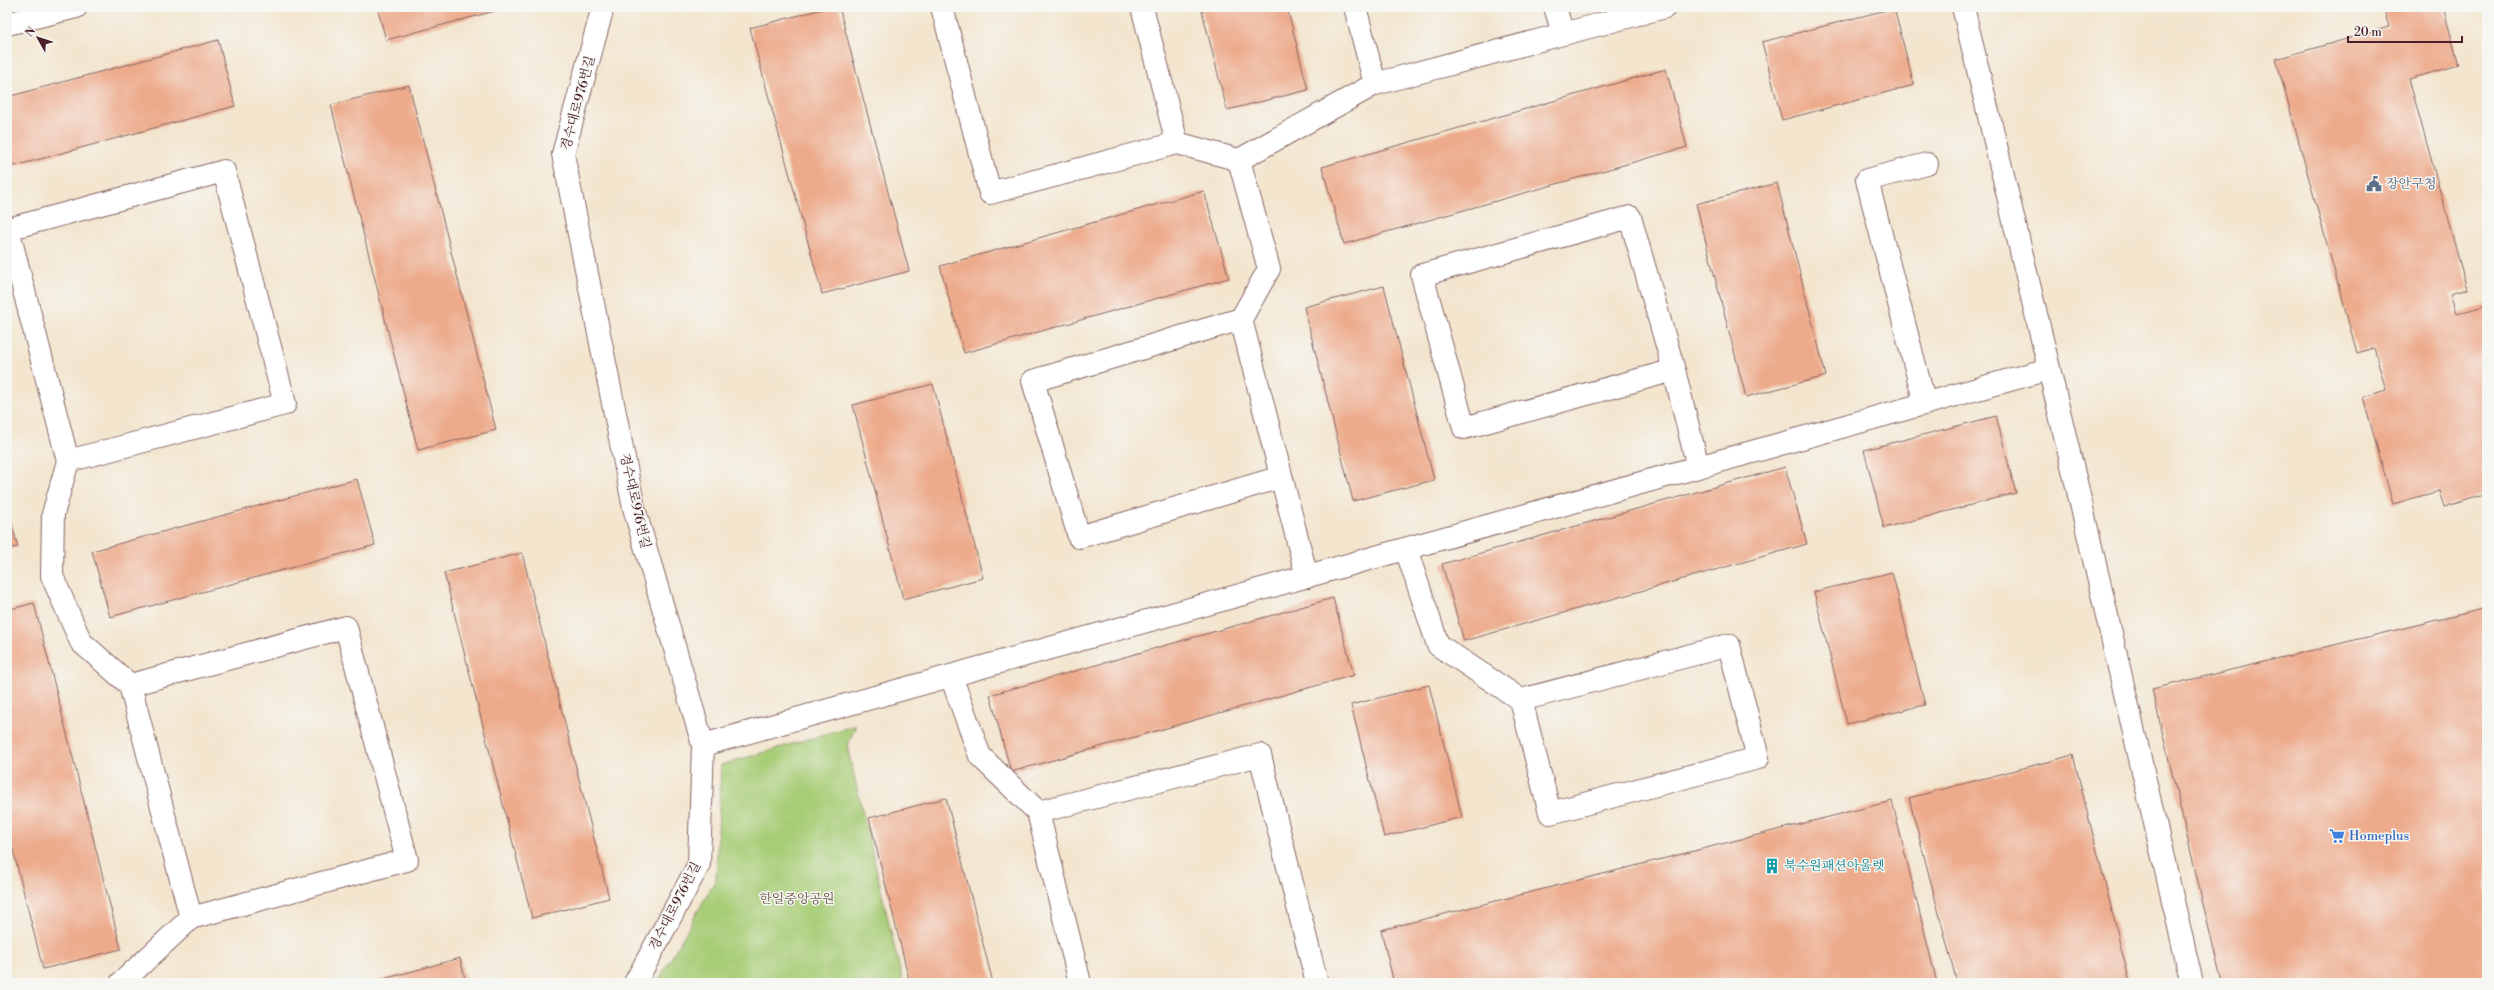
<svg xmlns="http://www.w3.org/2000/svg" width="2494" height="990" font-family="'Libre Bodoni','Noto Serif KR',serif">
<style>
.green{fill:#a8cd77;stroke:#797651}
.building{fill:#edab8c}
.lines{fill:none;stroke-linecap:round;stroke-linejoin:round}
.service-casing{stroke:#856464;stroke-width:24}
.minor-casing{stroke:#856464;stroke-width:24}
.service{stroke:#fff;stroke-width:22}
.minor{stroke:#fff;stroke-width:22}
.labels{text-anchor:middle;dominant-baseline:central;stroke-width:3;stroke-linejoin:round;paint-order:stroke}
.street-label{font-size:13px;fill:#4a1f2b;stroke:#f6f6f2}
.service-label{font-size:13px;fill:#4e5e75;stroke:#f6f6f2;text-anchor:start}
.shop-label{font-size:13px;fill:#366cbe;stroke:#f6f6f2;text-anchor:start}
.culture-label{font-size:13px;fill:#0d838f;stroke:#f6f6f2;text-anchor:start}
.park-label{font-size:13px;fill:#665342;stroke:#f6f6f2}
</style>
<rect width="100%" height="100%" fill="#f6f6f2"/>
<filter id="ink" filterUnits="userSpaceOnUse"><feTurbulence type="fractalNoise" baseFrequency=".025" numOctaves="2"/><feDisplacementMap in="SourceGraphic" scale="8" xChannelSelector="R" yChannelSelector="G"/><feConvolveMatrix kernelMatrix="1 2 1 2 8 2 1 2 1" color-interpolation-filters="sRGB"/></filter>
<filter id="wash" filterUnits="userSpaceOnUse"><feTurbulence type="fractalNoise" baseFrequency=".012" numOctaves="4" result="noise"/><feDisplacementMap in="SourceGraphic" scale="16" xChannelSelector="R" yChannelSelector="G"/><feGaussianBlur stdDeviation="0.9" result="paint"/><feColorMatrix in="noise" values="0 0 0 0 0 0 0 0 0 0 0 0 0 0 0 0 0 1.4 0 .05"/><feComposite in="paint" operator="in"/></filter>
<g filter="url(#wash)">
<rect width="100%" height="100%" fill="#f3e5ce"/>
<path class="green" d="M856 725 847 746 903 983H657L716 879 721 765Z"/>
<g id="blocks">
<path class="building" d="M377 7H510L386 40Z
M830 7H839L909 271 822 294 750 28Z
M1201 7H1287L1308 90 1227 110Z
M2383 7H2443L2459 65 2409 79 2467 289 2450 294 2456 314 2487 305V494L2444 507 2439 491 2393 504 2363 397 2386 390 2374 348 2357 353 2276 59 2389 27Z
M1894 8 1914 85 1782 120 1762 42Z
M218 40 235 106 7 168V97Z
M1666 69 1687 147 1344 244 1322 167Z
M409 85 496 430 418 450 331 105Z
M1777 183 1826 376 1746 397 1696 204Z
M1204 191 1229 278 964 353 940 266Z
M1384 286 1434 480 1353 501 1304 307Z
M933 384 983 578 903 599 853 405Z
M1996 416 2016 493 1884 528 1864 450Z
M1785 467 1807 544 1464 641 1442 564Z
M357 479 375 545 110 617 92 551Z
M7 507 18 547 7 549Z
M522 553 609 898 532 918 444 573Z
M1892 572 1925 705 1847 724 1814 592Z
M1333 598 1354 675 1011 772 990 695Z
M34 603 121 949 43 969 7 826V610Z
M2487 608V983H2222L2152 689Z
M1429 685 1462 817 1384 837 1351 705Z
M2073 755 2130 983H1957L1909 798Z
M946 798 993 983H910L869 818Z
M1892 801 1937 983H1394L1381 930Z
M460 958 466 983H369Z"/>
</g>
</g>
<g filter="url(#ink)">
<use href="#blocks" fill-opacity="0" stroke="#856464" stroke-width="1"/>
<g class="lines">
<defs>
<path id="service" d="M942 7 990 193 1177 143 1239 160 1269 269 1241 319 1307 577
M1142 7 1177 143
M1355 7 1375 84 1563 34 1555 7
M7 24 76 7
M1563 34 1665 7
M1239 160 1375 84
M1241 319 1033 381 1079 537 1281 477
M1674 370 1464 428 1422 275 1630 217 1674 370 1698 467
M1925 404 1867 180 1927 164
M68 461 285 404 224 171 8 229 68 461 53 514 52 576 81 642 130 685
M1406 549 1438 645 1521 700 1550 813 1758 758 1729 645 1521 700
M951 676 980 756 1038 812 1080 983
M703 745 2049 369
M1038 812 1260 755 1317 983
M121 983 191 918 407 860 346 627 130 685 191 918"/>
<path id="minor" d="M603 7 563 154 634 508 703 745 699 864 635 983
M1963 7 2076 482 2192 983"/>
</defs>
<use href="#service" class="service-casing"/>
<use href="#minor" class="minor-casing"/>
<use href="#service" class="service"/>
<use href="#minor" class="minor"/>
</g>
</g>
<defs>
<symbol id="civic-bare" viewBox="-9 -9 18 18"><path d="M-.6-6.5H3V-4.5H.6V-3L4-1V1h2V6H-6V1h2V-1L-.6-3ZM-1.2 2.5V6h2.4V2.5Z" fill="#5c6f8a" stroke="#f6f6f2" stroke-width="2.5" paint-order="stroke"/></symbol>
<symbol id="supermarket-bare" viewBox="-9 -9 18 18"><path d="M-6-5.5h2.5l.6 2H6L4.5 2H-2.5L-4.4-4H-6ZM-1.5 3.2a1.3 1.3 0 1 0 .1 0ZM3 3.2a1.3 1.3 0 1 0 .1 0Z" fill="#3f7fe0" stroke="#f6f6f2" stroke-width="2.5" paint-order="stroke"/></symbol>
<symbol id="building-bare" viewBox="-9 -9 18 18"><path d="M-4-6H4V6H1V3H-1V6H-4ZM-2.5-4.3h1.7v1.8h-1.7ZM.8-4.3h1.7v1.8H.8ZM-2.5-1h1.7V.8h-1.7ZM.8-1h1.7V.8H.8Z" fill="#0f9aa8" stroke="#f6f6f2" stroke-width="2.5" paint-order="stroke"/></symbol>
</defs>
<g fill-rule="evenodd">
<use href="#civic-bare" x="2363" y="173" width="22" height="22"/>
<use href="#supermarket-bare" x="2326" y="825" width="22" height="22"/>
<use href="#building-bare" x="1761" y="855" width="22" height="22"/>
</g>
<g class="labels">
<g class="street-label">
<text transform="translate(578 103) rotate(-75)">경수대로976번길</text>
<text transform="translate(635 501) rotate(77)">경수대로976번길</text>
<text transform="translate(675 906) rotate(-63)">경수대로976번길</text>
</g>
<g class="service-label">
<text x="2386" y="184">장안구청</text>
</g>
<g class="shop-label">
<text x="2349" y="836">Homeplus</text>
</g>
<g class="culture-label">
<text x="1784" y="866">북수원패션아울렛</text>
</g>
<g class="park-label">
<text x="797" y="899">한일중앙공원</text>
</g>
</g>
<rect width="2494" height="990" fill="none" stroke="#f6f6f2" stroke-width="24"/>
<g transform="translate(38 38) rotate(309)" stroke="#f6f6f2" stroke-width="3" paint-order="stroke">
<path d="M0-3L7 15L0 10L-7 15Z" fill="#4a1f2b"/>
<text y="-6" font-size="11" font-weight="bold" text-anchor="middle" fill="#4a1f2b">N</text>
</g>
<path d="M2348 36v6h114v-6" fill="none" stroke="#4a1f2b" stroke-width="2"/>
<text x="2354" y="36" font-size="12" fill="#4a1f2b" stroke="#f6f6f2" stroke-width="3" paint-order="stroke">20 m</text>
</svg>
